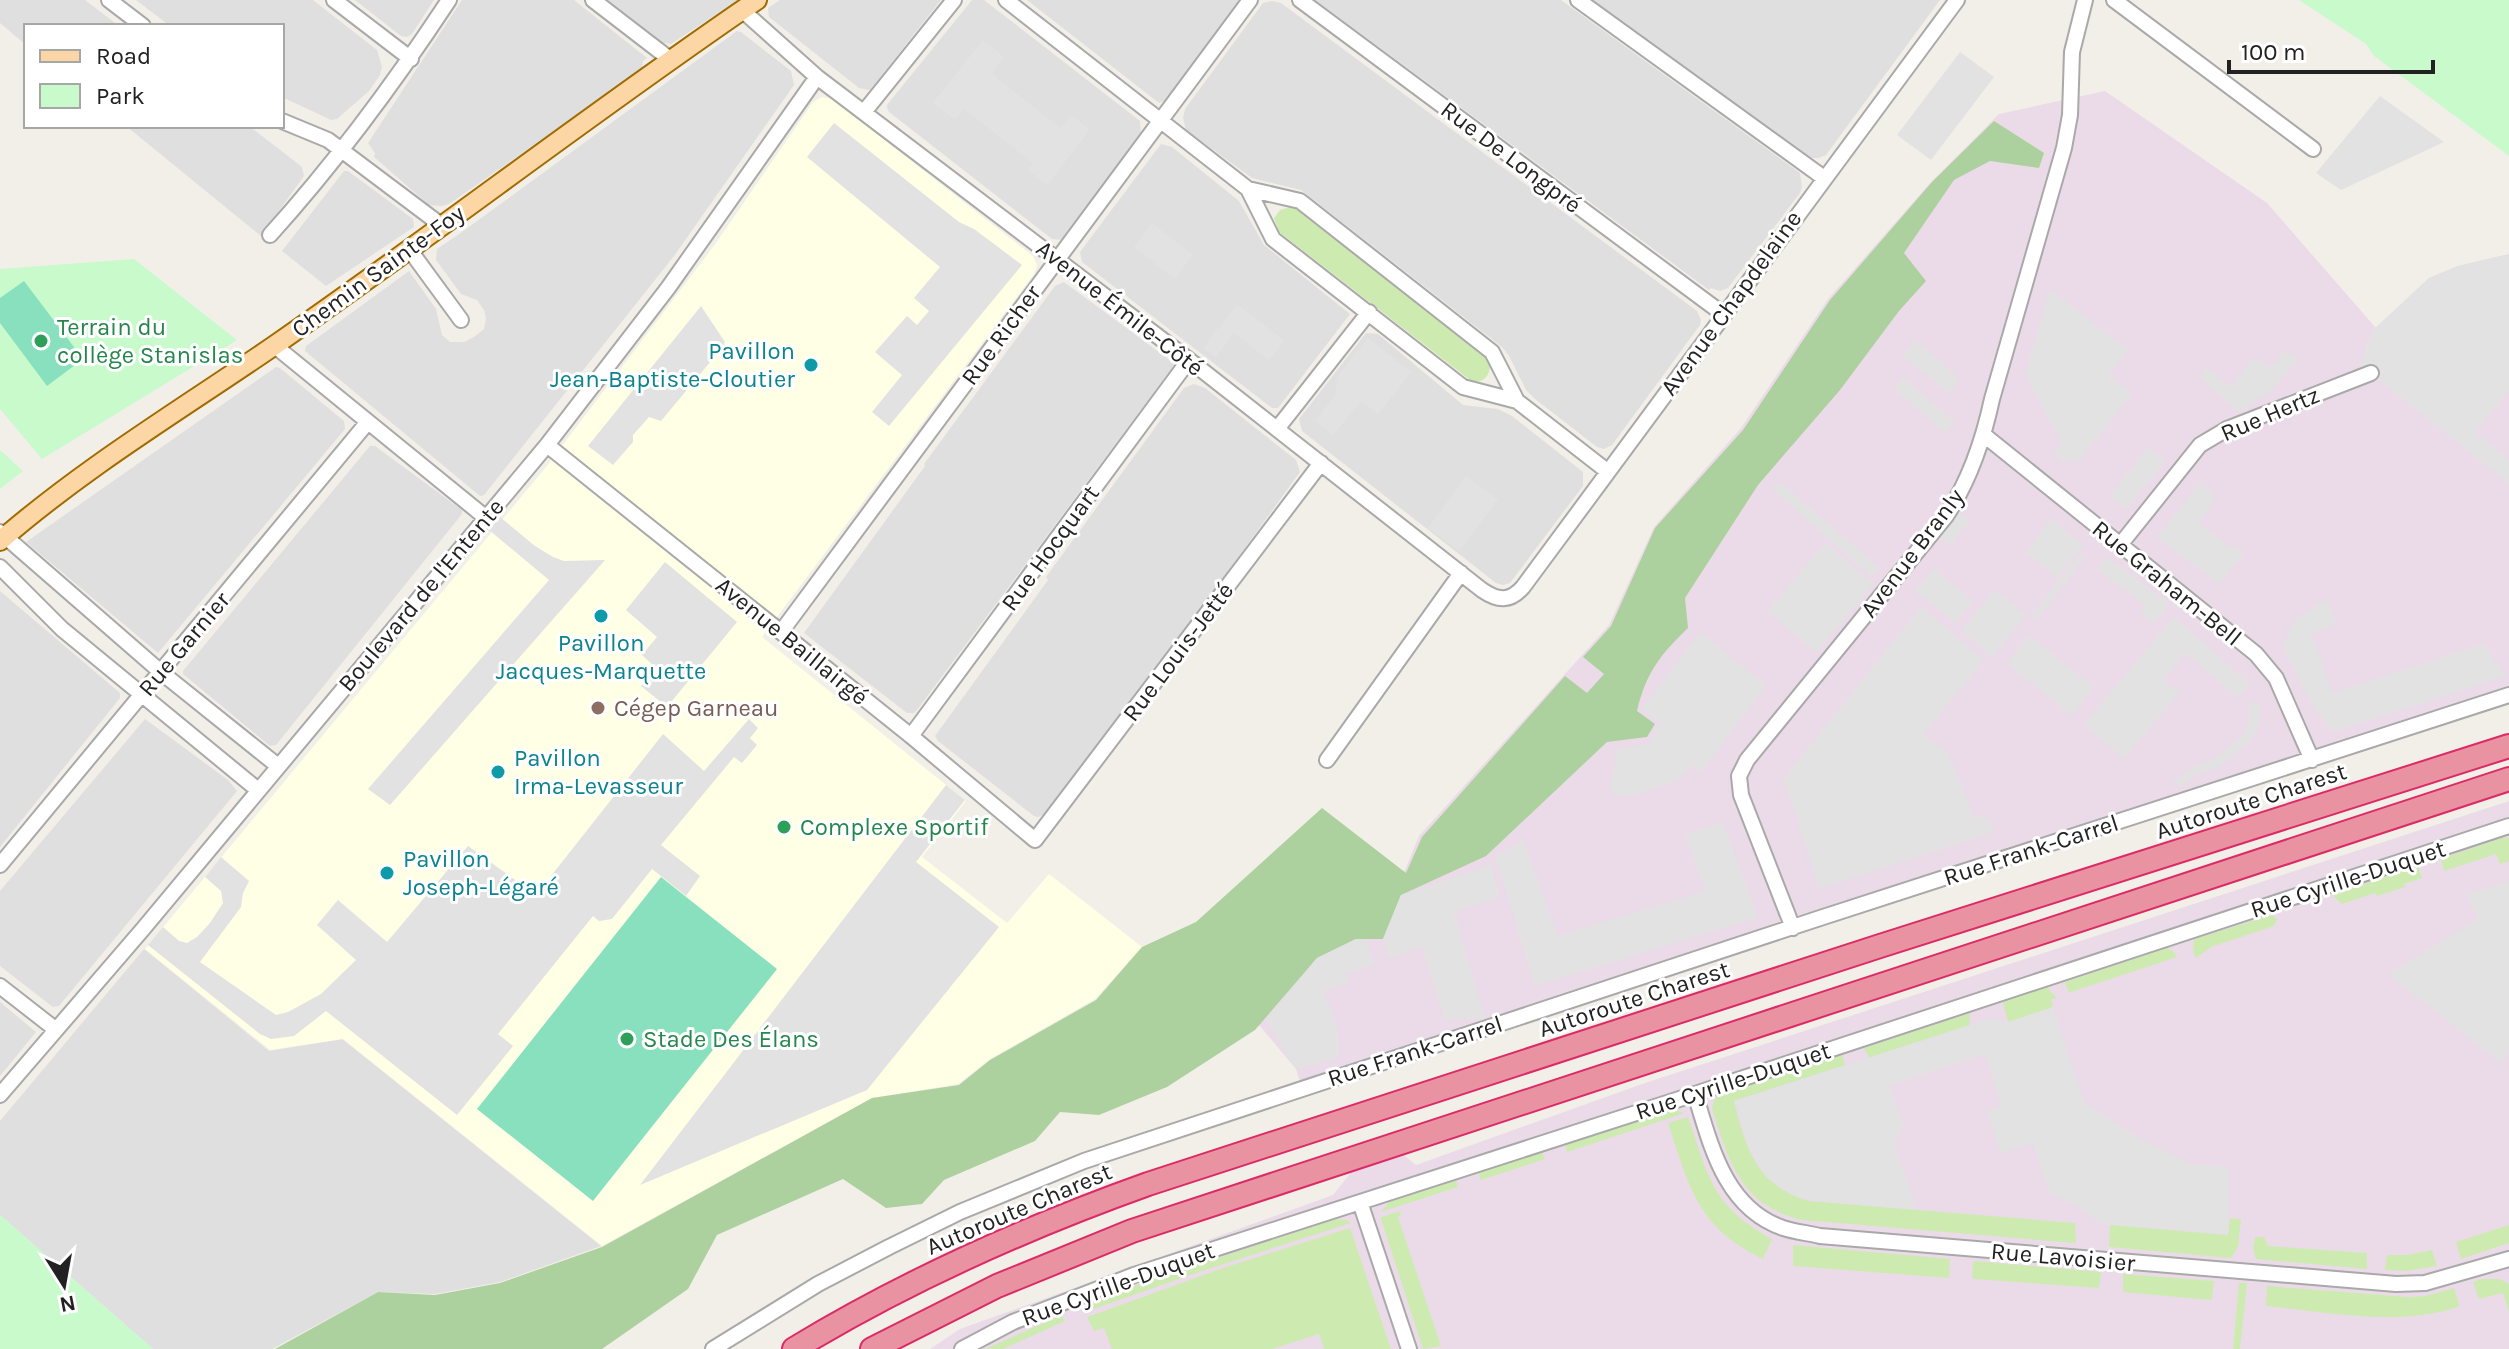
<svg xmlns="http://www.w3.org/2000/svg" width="2509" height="1349" font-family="Karla,sans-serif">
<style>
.residential{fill:#e0dfdf}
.industrial{fill:#ebdbe8}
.education{fill:#ffffe5}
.grass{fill:#cdebb0}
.forest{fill:#add19e}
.park{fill:#c8facc}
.pitch{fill:#88e0be}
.parking{fill:#e2e2e2}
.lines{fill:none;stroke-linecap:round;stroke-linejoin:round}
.minor-casing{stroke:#a9a9a9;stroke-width:18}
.major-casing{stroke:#a06b00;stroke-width:22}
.highway-casing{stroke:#dc2a67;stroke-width:26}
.minor{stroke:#fff;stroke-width:14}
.major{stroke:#fcd6a4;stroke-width:18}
.highway{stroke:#e892a2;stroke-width:22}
.leisure-dot{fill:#2e9e5b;stroke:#fff;stroke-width:3}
.culture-dot{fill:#0f9aa8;stroke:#fff;stroke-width:3}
.education-dot{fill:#8d6e63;stroke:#fff;stroke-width:3}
.labels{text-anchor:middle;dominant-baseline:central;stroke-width:6;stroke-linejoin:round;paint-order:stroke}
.street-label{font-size:24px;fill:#222;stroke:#fff}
.leisure-label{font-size:24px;fill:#27864d;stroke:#fff;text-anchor:start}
.culture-label{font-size:24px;fill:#0d838f;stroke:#fff;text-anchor:start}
.education-label{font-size:24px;fill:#785e54;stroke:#fff;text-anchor:start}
</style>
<rect width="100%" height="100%" fill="#f2efe9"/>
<path class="residential" d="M0 0H85L119 26H26V45L0 23Z
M136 0H313L377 50 382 67 380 75 369 91 337 119 331 120 282 97V26H170Z
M355 0H434L412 34 407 37 401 36Z
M462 0H574L647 58 643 61 642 70 449 204 442 206 429 205 374 157 375 153 368 143Z
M606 0H738L671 44 659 42Z
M780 0H941L870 90 859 88 769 17 768 8Z
M972 0H984L1140 121 1141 134 1063 240 1052 239 889 112 887 108V105Z
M1027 0H1239L1166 100 1159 103Z
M1315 0H1561L1800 173 1802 187 1800 193 1728 288 1720 291 1711 288 1709 290Z
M1592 0H1940L1826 155 1819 158H1811Z
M1272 1 1281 3 1697 311 1701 320 1700 325 1612 445 1604 449 1597 447 1535 399 1526 390 1509 356 1503 348 1301 190 1252 178 1186 130 1183 118 1185 109 1263 3Z
M737 31 741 32 791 71 794 85 674 256 484 495 480 496 305 351 306 346 409 271 436 309 442 335 450 342H464L474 337 484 329 486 318 484 310 477 300 461 294 436 260 437 249 462 232Z
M126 126H249L302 167 304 176 261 236Z
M1161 144 1172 147 1239 201 1264 245 1350 314 1278 408H1272L1082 262 1080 252Z
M344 171H348L413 219 414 227 326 286 282 251Z
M1064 282 1175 364 917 710 914 713H907L804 633 925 466 924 464 1055 286Z
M1366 333 1378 334 1463 405 1498 409 1512 416 1583 472V486L1510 583 1503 585 1496 583 1302 431 1299 419Z
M276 367 280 368 344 421 345 429 158 653 26 542Z
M1194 384 1205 388 1296 460 1300 472 1163 661 1160 660 1045 814 1038 817 1034 816 938 741 935 736 1048 580 1046 577 1184 388Z
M370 446H375L462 510V514L276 745 270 746 183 674V671Z
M0 591 120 693V698L0 847Z
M145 719 228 780 237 791 59 1006 53 1007 0 966V891Z
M144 949 269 1051 342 1039 601 1246 500 1282 435 1294 378 1292 272 1349H153L0 1215V1121Z
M0 1002 36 1032 0 1076Z"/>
<path class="industrial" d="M2105 91 2267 203 2376 328 2429 278 2458 266 2509 254V691L1784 920 1303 1091 1296 1069 1259 1025 1227 978 1405 870 1419 836 1609 625 1654 527 1741 428 1828 299 1930 183 1999 114Z
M2509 801V1349H930L960 1329 1333 1195 1380 1136 1416 1165 1645 1083Z"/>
<path class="education" d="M822 97 832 99 1033 256 1037 265 1034 274 762 637 966 801 922 857 1007 923 1049 874 1142 947 1095 999 990 1059 958 1084 872 1098 602 1246 343 1039 270 1050 145 949 546 467 716 243 813 102Z"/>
<path class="grass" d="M1290 207 1296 208 1485 357 1490 367C1489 378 1480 385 1470 380L1279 232 1274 218 1280 210Z
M2502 838H2509V861L2500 864 2496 854 2444 871 2441 859Z
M2418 866 2422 878 2404 884 2405 887 2377 896 2375 893 2342 904 2334 897V894Z
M2272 915 2277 919 2274 926 2211 947 2196 958 2193 952 2194 939Z
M2167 948 2175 953 2177 957 2071 992 2068 991 2065 982Z
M2047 987 2057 999H2051L2053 1007 2011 1022 2007 1020 2003 1002Z
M1970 1013 1969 1026 1869 1058 1864 1048Z
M1842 1055 1845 1065 1734 1101C1746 1149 1757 1186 1809 1201L2075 1223 2076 1242 2075 1243 1802 1220C1741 1206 1729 1162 1712 1109L1714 1100 1720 1095Z
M1673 1110 1685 1113 1567 1152 1565 1145Z
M1688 1117C1709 1178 1712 1206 1772 1239L1763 1259C1698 1228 1689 1187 1668 1123Z
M1542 1152 1545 1159 1481 1180 1478 1173Z
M1456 1180 1458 1187 1381 1212 1389 1202Z
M1400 1211 1401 1215 1398 1217 1441 1346 1423 1349 1381 1219V1217Z
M2230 1218 2241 1219 2238 1247 2231 1258 2109 1247 2110 1225 2228 1235Z
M1336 1219 1346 1220 1351 1223 1202 1271 1085 1312 1084 1306 1139 1284Z
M2509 1225V1243L2461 1259 2456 1242Z
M1350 1228 1391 1349H1324L1319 1334 1272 1349H1112L1104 1328 1094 1331 1087 1317 1226 1267Z
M2255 1237H2264L2268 1246 2367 1253V1269L2256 1259 2253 1248Z
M1793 1245 1950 1259 1949 1278 1793 1266Z
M2432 1250 2437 1266 2406 1271 2385 1270 2387 1255H2407Z
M1973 1261 2101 1272 2099 1288 1974 1279 1972 1277Z
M2123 1274 2214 1281 2212 1298 2210 1300 2123 1292Z
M2481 1279H2500L2509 1284V1312L2503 1293 2479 1299 2473 1282Z
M2239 1283H2247L2240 1349H2233Z
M2267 1286 2408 1297 2425 1296 2454 1288 2459 1304 2458 1307C2398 1327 2329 1312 2266 1306Z
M1062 1315 1065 1321 1003 1349H985Z"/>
<path class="forest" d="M1994 121 2044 153 2039 168 1990 161 1954 180 1904 253 1926 281 1899 311 1840 390 1758 485 1685 598 1688 628C1660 655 1646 673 1637 711L1655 724 1647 737 1607 742 1486 856 1401 895 1383 939H1356L1317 958 1255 1030 1167 1087 1099 1115 1060 1112 1035 1141 944 1180 922 1204 886 1208 843 1179 717 1235 688 1289 602 1349H275L378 1292 435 1295 500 1283 602 1247 872 1098 959 1085 990 1060 1096 1000 1142 947 1196 922 1322 808 1406 873 1422 837 1565 676 1587 693 1604 674 1583 657 1611 626 1655 528 1743 430 1830 300 1932 182Z"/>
<path class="park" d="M2299 0H2509V156L2374 56 2366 44Z
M134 259 237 340 42 459 0 409V269Z
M0 450 23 471 0 489Z
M0 1215 153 1349H0Z"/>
<path class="pitch" d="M24 281 83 359 47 386 0 323V298Z
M661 877 777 969 593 1201 477 1109Z"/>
<path class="parking" d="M983 40 1004 57 992 74 1060 128 1071 115 1090 130 1047 185 1028 170 1033 163 964 109 955 120 933 103Z
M1960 52 1994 77 1931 160 1897 135Z
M2380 96 2444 142 2341 190 2316 173Z
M834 123 959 222 974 229 1022 265 889 426 872 412 902 375 875 352 907 316 917 325 929 311 914 298 940 267 807 157Z
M1152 223 1193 255 1175 279 1134 247Z
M2509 254V391L2475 432 2509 460V484L2360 365 2373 330 2429 278 2458 266Z
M2050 289 2112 338 2129 349 2109 375 2132 394 2078 462 2062 461 2054 453 2062 443 2025 375Z
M1237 304 1285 341 1269 360 1234 333 1215 357 1203 348Z
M701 306 725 342 721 349 661 421 649 417 633 435V442L613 465 588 446Z
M1368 338 1411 372 1378 414 1361 401 1333 435 1315 421 1335 395 1337 377Z
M1916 340 1960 379 1949 393 1902 356Z
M2286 350 2298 359 2270 392 2239 412 2199 377 2207 367 2230 387 2255 357 2270 368Z
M1903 377 1955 422 1945 433 1893 388Z
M2148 447 2165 461 2127 509 2110 496Z
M1466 476 1498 500 1459 551 1428 528Z
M1780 482 1880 568 1872 577 1773 490Z
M2200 483 2216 497 2199 523 2232 549 2235 546 2244 554 2219 584 2157 537Z
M1960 512 1970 521 1950 545 1940 537Z
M500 517 535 546 553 557 564 561 605 560 390 805 368 789 549 580 489 530Z
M2051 519 2083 545 2057 578 2026 552Z
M1825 543 1874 584 1816 652 1767 611Z
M2080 554 2085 558 2036 620 2031 616Z
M2107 557 2169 603 2153 624 2141 614 2145 605 2097 569Z
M665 562 737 622 667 707 641 686 656 668 642 655 657 637 626 610Z
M1934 569 1973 601 1955 623 1915 591Z
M1995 590 2026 615 1992 657 1961 631Z
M2328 599 2336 624 2312 633 2332 693 2484 644 2505 676 2333 732 2313 706 2283 647 2294 620Z
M1921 607 1984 660 1923 735 1948 752 1973 816 1990 818 1993 832 1819 889 1784 778Z
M2174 617 2250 684 2237 697 2186 653 2163 680 2179 693 2124 759 2084 724Z
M1700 632 1766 686 1701 772 1692 765 1678 780 1636 795 1623 796 1610 793 1617 749 1648 744 1661 723 1642 709Z
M2029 636 2094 687 2072 715 2007 664Z
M2249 702 2260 703 2259 726 2250 742 2221 766 2192 776 2181 786 2173 781 2196 766 2218 756 2245 733 2249 724Z
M749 719 758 728 750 738 757 745 742 763 734 757 661 845 700 876 686 896 652 869 612 919 599 921 593 916 498 1034 513 1046 457 1115 326 1011 294 1036 271 1039 260 1034 148 945 163 927 179 941 187 943 197 937 210 923 223 903 221 891 205 877 221 857 249 881 243 893 241 907 200 962 276 1015 288 1012 321 994 356 960 317 925 338 900 387 942 468 846 536 895 663 734 704 771Z
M946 785 965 800 916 862 999 927 867 1090 640 1185Z
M1723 822 1758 917 1535 986 1495 856 1524 841 1558 936 1705 891 1685 834Z
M1491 865 1499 897 1454 912 1485 1018 1445 1020 1422 947 1389 958 1383 939 1401 895Z
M2509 881V1053L2501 1063 2388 974 2478 919 2466 895Z
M1356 939H1366L1375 964 1347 973 1349 982 1324 991 1339 1032 1338 1057 1296 1069 1266 1020 1317 958Z
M2053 1007 2084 1102 2132 1134 2190 1164 2228 1167V1234L2102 1224 2079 1207 2049 1192 2033 1143 2001 1153 1987 1111 2001 1105 1985 1054 1890 1085 1904 1127 1894 1141 1917 1210 1814 1201 1790 1194 1767 1178 1748 1147 1735 1101 1988 1019 2008 1022Z"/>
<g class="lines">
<defs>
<path id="minor" d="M109 0 143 26
M334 0 411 59
M593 0 671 60
M1006 0 1248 189 1273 239 1463 387 1517 401
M1300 0 1723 314
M1578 0 1824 178
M2114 0 2313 149
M742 10 817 77 1189 360 1482 590C1498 601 1510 602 1523 587L1957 0
M864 112 954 0
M282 121 328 140 441 225
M1248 189 1300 201 1492 352 1517 401 1607 471
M270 235C336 162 395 82 449 0
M409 249 461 320
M275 346 485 517
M1277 429 1369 312
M1984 435 2256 654 2276 678 2312 760
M547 445 911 736 1035 840 1321 463
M0 532 162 673 278 766
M2120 545 2200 445 2227 429 2371 373
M0 567 62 629 258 790
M781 632 1250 0
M911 736 1189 360
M1327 760 1461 573
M0 865 367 423
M1793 928 1741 795 1739 776 1747 760 1946 516C1970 480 1983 441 1992 399L2064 148 2070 115 2072 52 2085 0
M0 986 55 1029
M1695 1094C1711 1146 1725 1208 1783 1228 1795 1232 1808 1233 1820 1236L2396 1284 2425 1283 2509 1259
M0 1095 143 929 547 445 668 288 817 77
M1360 1202 1409 1349
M713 1349 818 1284 889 1247 960 1212 1084 1161 1817 919 2509 695
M962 1349 1013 1322 1134 1275 1695 1094 2509 826"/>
<path id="major" d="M0 541C85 467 182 409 275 345 438 232 594 111 757 0"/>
<path id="highway" d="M794 1349C906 1281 1025 1228 1148 1184L1880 946 2509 746
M872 1349 997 1286 1132 1231 2509 779"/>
</defs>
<use href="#minor" class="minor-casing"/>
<use href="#major" class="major-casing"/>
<use href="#highway" class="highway-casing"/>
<use href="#minor" class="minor"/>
<use href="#major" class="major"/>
<use href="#highway" class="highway"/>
</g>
<g class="leisure-dot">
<circle cx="41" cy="341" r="8"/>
<circle cx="784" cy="827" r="8"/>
<circle cx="627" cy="1039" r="8"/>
</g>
<g class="culture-dot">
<circle cx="811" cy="365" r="8"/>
<circle cx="601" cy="616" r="8"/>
<circle cx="498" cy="772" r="8"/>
<circle cx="387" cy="873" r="8"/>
</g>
<circle class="education-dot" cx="598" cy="708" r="8"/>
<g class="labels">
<g class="street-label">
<text transform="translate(1511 157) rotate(37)">Rue De Longpré</text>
<text transform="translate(378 271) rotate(-36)">Chemin Sainte-Foy</text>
<text transform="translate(1731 303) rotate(-54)">Avenue Chapdelaine</text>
<text transform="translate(1120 308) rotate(38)">Avenue Émile-Côté</text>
<text transform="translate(1001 335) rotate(-54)">Rue Richer</text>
<text transform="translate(2270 414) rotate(-23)">Rue Hertz</text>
<text transform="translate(1050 548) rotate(-54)">Rue Hocquart</text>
<text transform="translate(1912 553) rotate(-53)">Avenue Branly</text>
<text transform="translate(2167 583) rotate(39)">Rue Graham-Bell</text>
<text transform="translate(421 595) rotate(-50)">Boulevard de l'Entente</text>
<text transform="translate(792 641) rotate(39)">Avenue Baillairgé</text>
<text transform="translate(184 644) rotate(-50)">Rue Garnier</text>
<text transform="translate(1178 652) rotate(-53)">Rue Louis-Jetté</text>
<text transform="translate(2251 801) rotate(-18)">Autoroute Charest</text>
<text transform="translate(2031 850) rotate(-18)">Rue Frank-Carrel</text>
<text transform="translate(2348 879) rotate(-18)">Rue Cyrille-Duquet</text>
<text transform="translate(1634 999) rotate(-18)">Autoroute Charest</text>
<text transform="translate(1415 1051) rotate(-18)">Rue Frank-Carrel</text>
<text transform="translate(1733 1081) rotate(-18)">Rue Cyrille-Duquet</text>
<text transform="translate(1019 1209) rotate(-23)">Autoroute Charest</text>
<text transform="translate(2063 1257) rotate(5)">Rue Lavoisier</text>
<text transform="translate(1118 1284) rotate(-20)">Rue Cyrille-Duquet</text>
</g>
<g class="leisure-label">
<text x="57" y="327">Terrain du<tspan x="57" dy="28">collège Stanislas</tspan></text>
<text x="800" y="827">Complexe Sportif</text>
<text x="643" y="1039">Stade Des Élans</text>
</g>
<g class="culture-label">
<text x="795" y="351" text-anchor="end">Pavillon<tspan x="795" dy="28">Jean-Baptiste-Cloutier</tspan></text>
<text x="601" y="643" text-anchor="middle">Pavillon<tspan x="601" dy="28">Jacques-Marquette</tspan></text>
<text x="514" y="758">Pavillon<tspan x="514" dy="28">Irma-Levasseur</tspan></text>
<text x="403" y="859">Pavillon<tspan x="403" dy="28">Joseph-Légaré</tspan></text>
</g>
<g class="education-label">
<text x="614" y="708">Cégep Garneau</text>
</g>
</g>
<rect x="24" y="24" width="260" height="104" fill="#ffffff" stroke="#a7a7a7" stroke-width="2"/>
<rect x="40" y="50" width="40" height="12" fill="#fcd6a4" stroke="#a7a7a7" stroke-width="2"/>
<text x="96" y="64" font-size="24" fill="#222222">Road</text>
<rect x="40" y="84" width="40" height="24" fill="#c8facc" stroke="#a7a7a7" stroke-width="2"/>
<text x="96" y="104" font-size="24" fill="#222222">Park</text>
<g transform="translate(64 1285) rotate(169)" stroke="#ffffff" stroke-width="6" paint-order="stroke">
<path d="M0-6L14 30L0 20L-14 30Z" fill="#222222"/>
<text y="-12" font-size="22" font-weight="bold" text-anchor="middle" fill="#222222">N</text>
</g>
<path d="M2229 60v12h204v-12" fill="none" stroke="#222222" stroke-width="4"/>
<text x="2241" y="60" font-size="24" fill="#222222" stroke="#ffffff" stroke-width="6" paint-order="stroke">100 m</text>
</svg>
